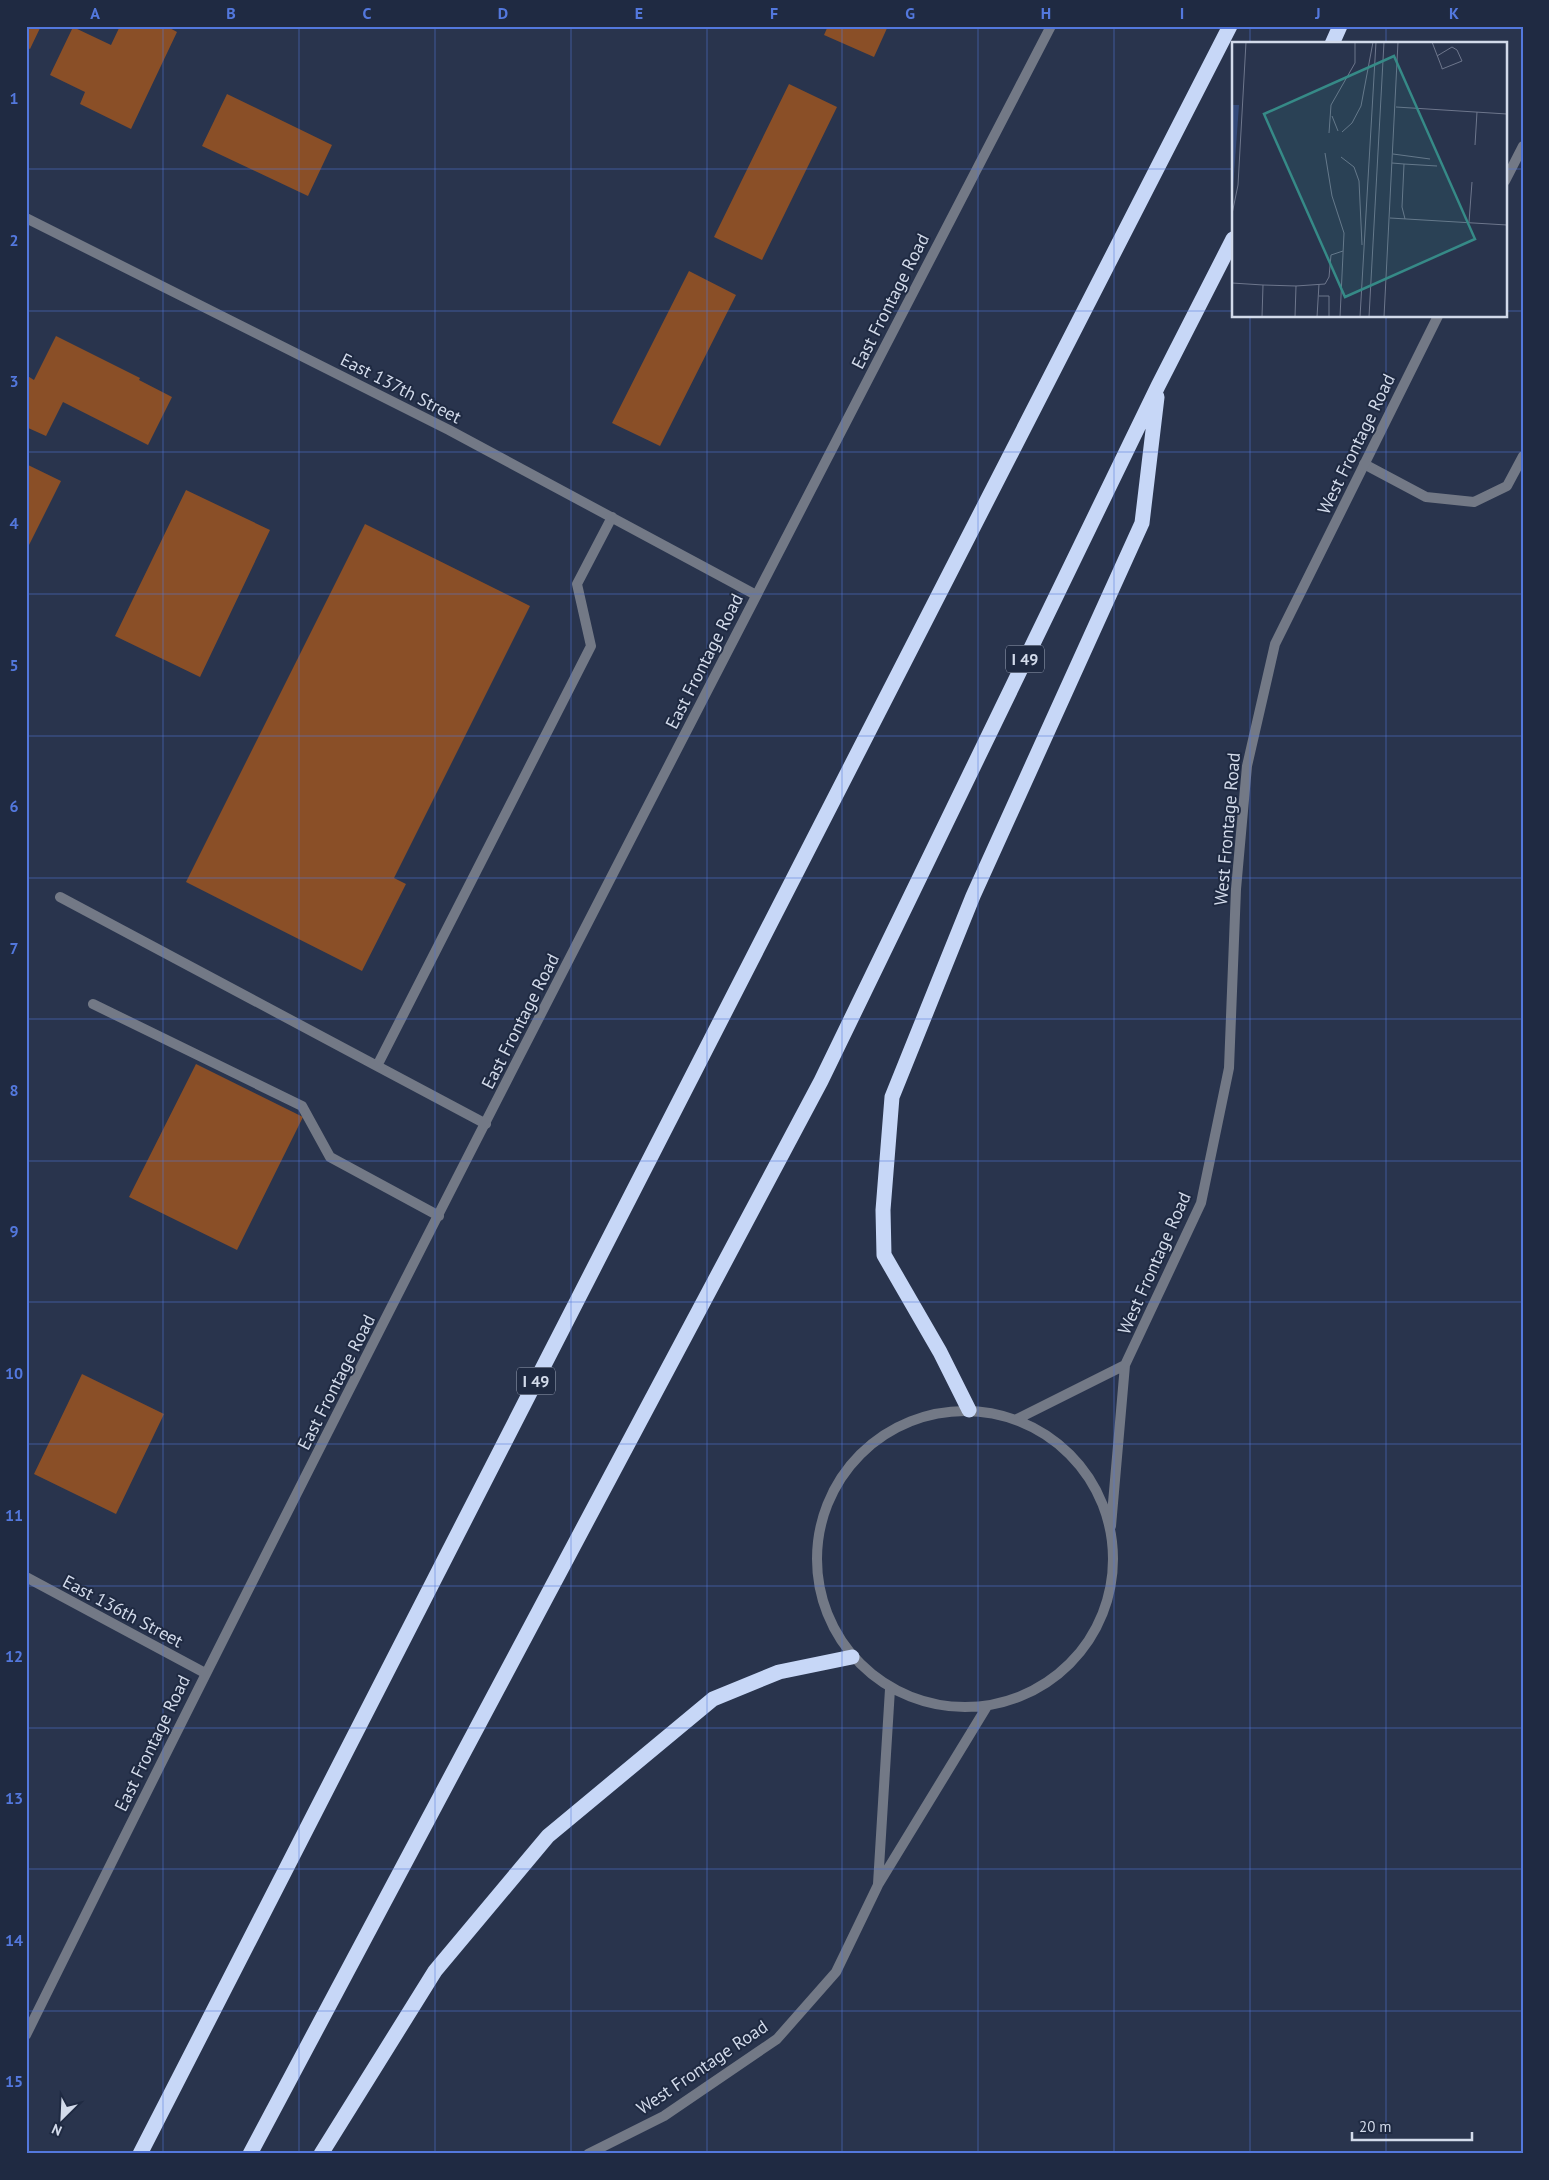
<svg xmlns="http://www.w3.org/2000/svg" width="1549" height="2180" font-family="'PT Sans',sans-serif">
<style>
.building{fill:#8a4f27}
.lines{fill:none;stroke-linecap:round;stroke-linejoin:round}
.service{stroke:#737986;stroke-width:10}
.minor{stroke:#737986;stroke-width:10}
.tertiary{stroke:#737986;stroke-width:10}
.motorway{stroke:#c7d7f7;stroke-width:15}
.grid{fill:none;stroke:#5378dd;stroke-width:1;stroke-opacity:0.55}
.labels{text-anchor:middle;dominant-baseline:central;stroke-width:4;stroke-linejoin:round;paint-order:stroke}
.shield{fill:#1f2a42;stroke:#9ca5b8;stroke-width:1}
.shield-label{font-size:16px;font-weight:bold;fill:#d2daea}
.street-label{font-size:18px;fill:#d2daea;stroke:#1f2a42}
.inset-road{fill:none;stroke:#6d768c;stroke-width:1}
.view{fill:#368a87;fill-opacity:0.15;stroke:#368a87;stroke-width:2.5}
.inset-edge{fill:none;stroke:#d2daea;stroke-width:2.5}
.neatline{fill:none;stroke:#5378dd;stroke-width:2}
.grid-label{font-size:16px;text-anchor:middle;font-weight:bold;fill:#5378dd}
</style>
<rect width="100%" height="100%" fill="#29344d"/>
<path class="building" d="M26 26H41L30 49 26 47Z
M120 26H166L177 32 131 129 80 104 85 92 50 75 73 27 111 45Z
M828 26H888L874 57 824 35Z
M789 84 837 107 762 260 714 237Z
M227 94 332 145 308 196 202 146Z
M689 271 736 295 660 446 612 423Z
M56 336 140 378 139 380 172 397 148 445 63 402 46 436 26 427V375L34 380Z
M26 464 61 481 26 551Z
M186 490 270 530 200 677 115 636Z
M365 524 530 606 394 878 406 884 362 971 186 882Z
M196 1064 303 1117 237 1250 129 1197Z
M82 1374 164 1414 116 1514 34 1474Z"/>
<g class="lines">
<path class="service" d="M1364 464 1426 497 1474 502 1507 486 1523 456
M60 897 377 1066
M93 1004 302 1106 330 1157 439 1216
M486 1124 377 1066 591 646 577 584 612 517"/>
<path class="minor" d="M26 218 449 430 756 595
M26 1577 205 1673"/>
<path class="tertiary" d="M1505 181 1523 146
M817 1559a148 148 0 1 1 296 0a148 148 0 1 1-296 0Z
M1017 1419 1125 1365
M1111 1526 1125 1365 1201 1203 1229 1068 1236 889 1247 766 1275 644 1438 316
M878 1884 890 1689
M26 2035C359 1361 705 694 1051 26
M588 2154 664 2116 777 2039 836 1972 878 1885 986 1708"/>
<path class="motorway" d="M1332 44 1340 26
M969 1410 940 1352 884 1255 883 1210 892 1097 973 896 1142 523 1157 397
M140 2154 1230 26
M250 2154 821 1081 1158 386 1233 239
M321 2154 435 1971 548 1836 713 1699 779 1672 852 1657"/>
</g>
<path class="grid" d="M163 26V2154M299 26V2154M435 26V2154M571 26V2154M707 26V2154M842 26V2154M978 26V2154M1114 26V2154M1250 26V44M1386 26V44M26 169H1233M1505 169H1523M26 311H1233M1505 311H1523M1250 316V2154M1386 316V2154M26 452H1523M26 594H1523M26 736H1523M26 878H1523M26 1019H1523M26 1161H1523M26 1302H1523M26 1444H1523M26 1586H1523M26 1728H1523M26 1869H1523M26 2011H1523"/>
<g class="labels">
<g class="shield">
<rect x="1006" y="645.5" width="38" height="27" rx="4"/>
<rect x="517" y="1367.5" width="38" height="27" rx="4"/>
</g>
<g class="shield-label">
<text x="1025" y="659">I 49</text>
<text x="536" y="1381">I 49</text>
</g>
<g class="street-label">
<text transform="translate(890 301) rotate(-63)">East Frontage Road</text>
<text transform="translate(401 388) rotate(27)">East 137th Street</text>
<text transform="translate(1356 444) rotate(-64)">West Frontage Road</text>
<text transform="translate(704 661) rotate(-63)">East Frontage Road</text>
<text transform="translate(1227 829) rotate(-85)">West Frontage Road</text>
<text transform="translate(520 1021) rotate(-63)">East Frontage Road</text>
<text transform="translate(1154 1263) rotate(-66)">West Frontage Road</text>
<text transform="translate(336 1382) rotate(-63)">East Frontage Road</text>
<text transform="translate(123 1611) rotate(28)">East 136th Street</text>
<text transform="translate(152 1743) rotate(-64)">East Frontage Road</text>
<text transform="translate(702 2067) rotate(-34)">West Frontage Road</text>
</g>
</g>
<g transform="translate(1232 42)">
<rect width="275" height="275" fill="#29344d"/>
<path d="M0 63H7L0 160Z" fill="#334978"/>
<path class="inset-road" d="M200 0 210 26V27L230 19 225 8 220 5 205 14M164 65 275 72M100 74 106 89M110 90 120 81 129 64 141 0M97 91 99 63 123 21V0M243 103 245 70M93 111 100 154 112 191 108 275M161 112 198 117M109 115 122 125 127 139 130 203M160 121 172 122 170 165 173 177M172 122 205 124M0 172 6 143 14 0M158 176 275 183M237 180 240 140M0 241 31 243M87 254H97V275M30 275 31 243 64 244M63 275 64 244 93 242 97 235 99 213 111 209M85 275 87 242M128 275 144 0M137 275 152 0M152 275 166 0"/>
<path class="view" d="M162 14 243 197 113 255 32 72Z"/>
<rect width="275" height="275" class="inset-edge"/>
</g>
<rect width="1549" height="2180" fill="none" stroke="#1f2a42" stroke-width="55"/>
<g transform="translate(62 2118) rotate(204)" stroke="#1f2a42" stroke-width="4" paint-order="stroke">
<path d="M0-4L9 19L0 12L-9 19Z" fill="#d2daea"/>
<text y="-8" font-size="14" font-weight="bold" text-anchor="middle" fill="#d2daea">N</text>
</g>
<path d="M1352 2132v8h120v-8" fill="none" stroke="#d2daea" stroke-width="2.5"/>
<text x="1359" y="2132" font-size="15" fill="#d2daea" stroke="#1f2a42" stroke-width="4" paint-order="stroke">20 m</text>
<rect x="28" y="28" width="1494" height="2124" class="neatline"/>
<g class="grid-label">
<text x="95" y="19">A</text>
<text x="231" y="19">B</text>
<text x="367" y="19">C</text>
<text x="503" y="19">D</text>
<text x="639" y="19">E</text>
<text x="774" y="19">F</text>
<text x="910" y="19">G</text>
<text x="1046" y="19">H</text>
<text x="1182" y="19">I</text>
<text x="1318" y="19">J</text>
<text x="1454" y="19">K</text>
<text x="14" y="104">1</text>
<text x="14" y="246">2</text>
<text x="14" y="387">3</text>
<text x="14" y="529">4</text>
<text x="14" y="671">5</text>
<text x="14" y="812">6</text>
<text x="14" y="954">7</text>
<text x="14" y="1096">8</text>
<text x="14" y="1237">9</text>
<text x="14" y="1379">10</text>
<text x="14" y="1521">11</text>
<text x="14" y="1662">12</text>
<text x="14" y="1804">13</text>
<text x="14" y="1946">14</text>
<text x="14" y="2087">15</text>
</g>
</svg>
